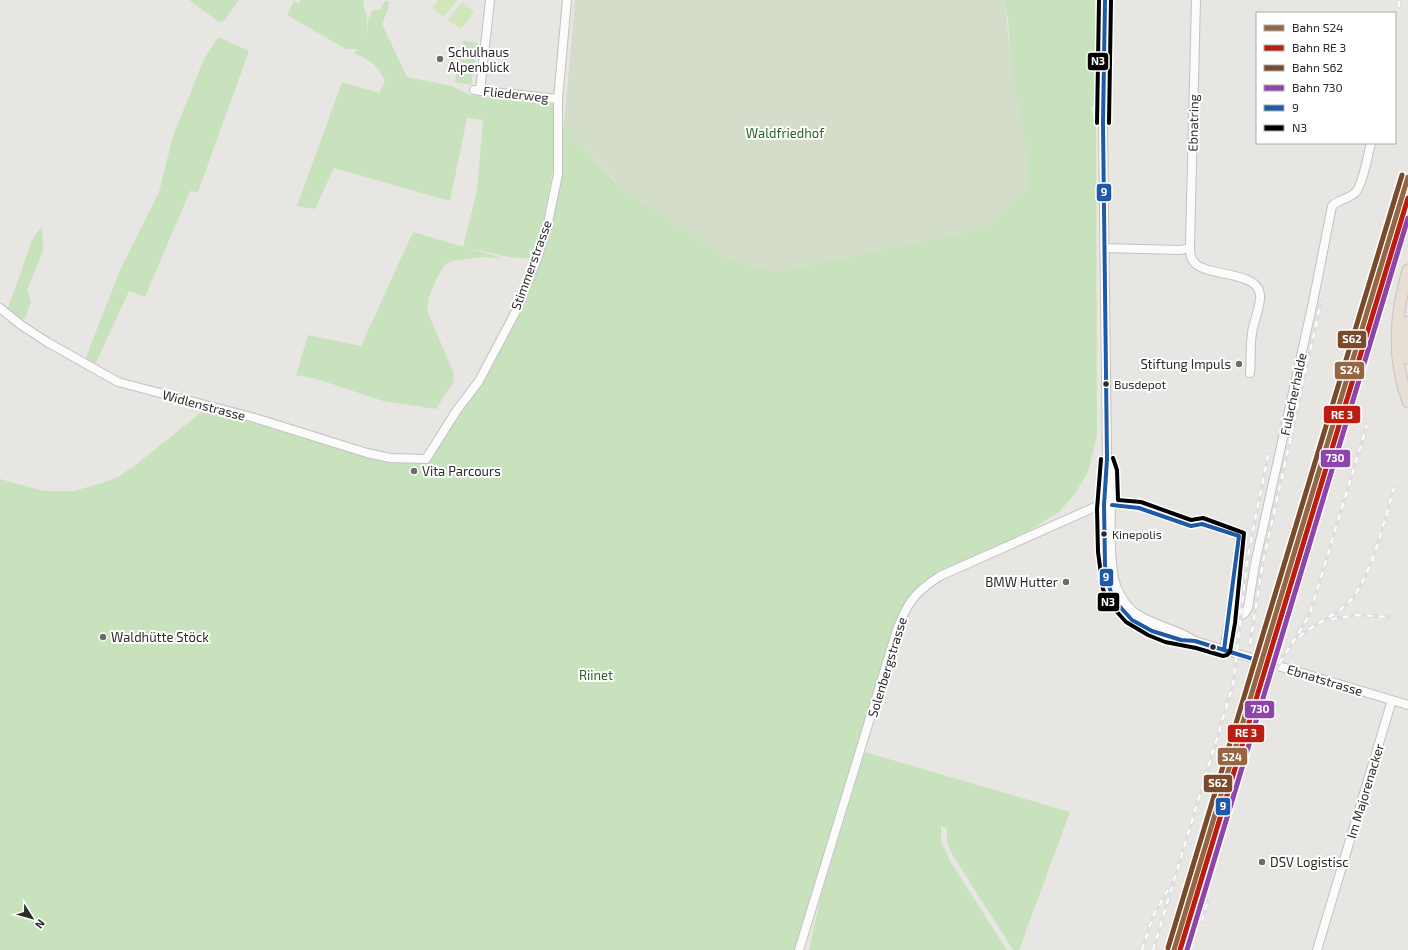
<svg xmlns="http://www.w3.org/2000/svg" width="1408" height="950" font-family="'Exo 2',sans-serif">
<style>
.green{fill:#c8e2bd}
.cemetery{fill:#d3ddca}
.pitch{fill:#d1e6ba}
.lines{fill:none;stroke-linecap:round;stroke-linejoin:round}
.minor-casing{stroke:#c2c2c2;stroke-width:10}
.highway-casing{stroke:#c5c4c2;stroke-width:13}
.minor{stroke:#fcfbfb;stroke-width:8}
.highway{stroke:#e8dfd4;stroke-width:11}
.rail-casing{stroke:#dededf;stroke-width:3.5}
.rail{stroke:#fff;stroke-width:2;stroke-dasharray:6;stroke-linecap:butt}
.bus-1-casing{stroke:#fff;stroke-width:7}
.bus-2-casing{stroke:#fff;stroke-width:7}
.bus-1{stroke:#1f5aa9;stroke-width:4}
.bus-2{stroke:#000;stroke-width:4}
.rail-1-casing{stroke:#fff;stroke-width:8}
.rail-2-casing{stroke:#fff;stroke-width:8}
.rail-3-casing{stroke:#fff;stroke-width:8}
.rail-4-casing{stroke:#fff;stroke-width:8}
.rail-1{stroke:#946644;stroke-width:5}
.rail-2{stroke:#bb1e10;stroke-width:5}
.rail-3{stroke:#7a4b2a;stroke-width:5}
.rail-4{stroke:#8e44ad;stroke-width:5}
.poi-dot{fill:#6d6c6b;stroke:#fff;stroke-width:1.5}
.bus-dot{fill:#2b2b2b;stroke:#fff;stroke-width:1.5}
.labels{text-anchor:middle;dominant-baseline:central;stroke-width:4;stroke-linejoin:round;paint-order:stroke}
.bus-label{font-size:12px;fill:#2b2b2b;stroke:#fff;text-anchor:start}
.poi-label{font-size:13px;fill:#2b2b2b;stroke:#fff;text-anchor:start}
.street-label{font-size:13px;fill:#2b2b2b;stroke:#fff}
.park-label{font-size:13px;fill:#26641e;stroke:#fff}
.line-badge{stroke:#fff;stroke-width:1.5}
.badge-label{font-size:11px;text-anchor:middle;font-weight:bold;fill:#fff}
</style>
<rect width="100%" height="100%" fill="#e8e6e2"/>
<path class="green" d="M189 0H239L225 20 219 22Z
M301 0H364L363 7 366 11 368 34V19L373 10H380L385 1H389L388 9 382 24 407 77 452 86 470 95 554 104 553 171 537 254 558 174 564 123 615 182 732 260 759 266 772 272 980 229 1028 187 1011 61 1008 19 1003 0H1100L1098 107H1091L1096 127 1097 435 1088 472 1074 495 1059 512 991 554 950 571 907 605 799 950H0V479L44 491H74L102 483 118 477 138 463 209 406 367 453 422 460 479 381 536 259 509 257 463 247 477 191 483 120 467 118 450 201 334 168 315 209 297 206 342 82 379 93 385 81C377 64 371 61 354 53L358 49H346L287 15 294 1 299 4Z
M218 37 249 51 198 192 190 191 145 297 129 291 94 367 86 362V357L121 268 159 192 173 136 204 59Z
M463 41 478 43 471 85 455 82Z
M42 228 43 251 27 290 31 302 25 318 19 321 7 311 32 240 37 232Z
M413 232 502 258 482 257 451 261 444 266 437 278 429 297 427 311 453 371 454 381 436 409 383 401 317 379 296 375 308 335 361 346Z
M865 752 1070 812 1019 950H1015L1011 947 952 854 947 841V828L941 826V841L950 861 1007 950H809L821 895Z"/>
<path class="cemetery" d="M575 0H1003C1008 20 1008 40 1011 60 1016 103 1030 144 1028 187L980 229 772 272 759 266 732 260 624 191 564 123Z"/>
<path class="pitch" d="M438 0H457L444 17 432 8Z
M462 2 474 12 461 29 448 20Z"/>
<g class="lines">
<defs>
<path id="minor" d="M1105 0 1103 123 1107 459C1103 482 1104 504 1104 527 1104 547 1103 568 1109 588 1120 623 1162 639 1195 641L1408 705
M474 90 558 99
M480 91 490 0
M1190 245C1190 249 1190 254 1191 257 1197 279 1256 268 1260 294 1262 303 1253 323 1252 333 1250 346 1251 360 1250 373
M1104 248 1181 250 1188 248 1190 245 1196 0
M0 308 21 325 47 342 118 382 255 418 367 453 390 458 426 459 457 410 479 381 515 313 537 259 548 223 558 174V99L567 0
M1107 460 1111 471C1112 505 1108 547 1114 578 1117 592 1125 606 1137 614 1155 626 1177 629 1195 641
M1224 650 1229 622 1245 613 1248 608 1255 564 1313 302 1332 206C1339 199 1349 199 1356 192 1363 184 1368 154 1371 143
M799 950 897 630C907 603 915 592 940 576L1095 507 1104 505H1112
M1180 950 1266 663
M1317 950 1392 700"/>
<path id="highway" d="M1408 270C1395 315 1392 357 1408 402
M1408 335V358
M1408 338V322"/>
</defs>
<use href="#minor" class="minor-casing"/>
<use href="#highway" class="highway-casing"/>
<use href="#minor" class="minor"/>
<use href="#highway" class="highway"/>
<defs>
<path id="rail" d="M1399 7V0
M1331 619 1358 615 1390 617
M1299 637C1314 624 1333 617 1347 604 1371 581 1384 520 1394 488
M1250 644 1263 562 1321 302
M1202 903 1267 688C1278 659 1299 638 1311 610L1367 425
M1183 909 1198 878 1215 849
M1202 921 1209 897
M1142 950 1153 916 1168 890
M1153 950 1233 685 1247 561 1268 455"/>
</defs>
<use href="#rail" class="rail-casing"/>
<use href="#rail" class="rail"/>
<defs>
<path id="bus-1" d="M1105 0 1103 123 1107 459 1104 505 1105 564 1106 576 1113 599 1132 620 1152 631 1181 640 1195 641 1266 663
M1112 505 1139 508 1191 526 1202 524 1239 536 1224 650
M1180 950 1266 663"/>
<path id="bus-2" d="M1097 123 1099 0
M1109 123 1111 0
M1101 459 1097 509 1098 552 1103 589 1108 602 1126 622 1148 635 1165 642 1196 648 1223 656 1227 655 1230 652 1235 623 1244 533 1203 518 1191 520 1141 502 1118 500 1117 470 1113 458"/>
</defs>
<use href="#bus-1" class="bus-1-casing"/>
<use href="#bus-2" class="bus-2-casing"/>
<use href="#bus-1" class="bus-1"/>
<use href="#bus-2" class="bus-2"/>
<defs>
<path id="rail-1" d="M1174 950 1408 177"/>
<path id="rail-2" d="M1180 950 1408 198"/>
<path id="rail-3" d="M1168 948 1402 175"/>
<path id="rail-4" d="M1187 950 1408 218"/>
</defs>
<use href="#rail-1" class="rail-1-casing"/>
<use href="#rail-2" class="rail-2-casing"/>
<use href="#rail-3" class="rail-3-casing"/>
<use href="#rail-4" class="rail-4-casing"/>
<use href="#rail-1" class="rail-1"/>
<use href="#rail-2" class="rail-2"/>
<use href="#rail-3" class="rail-3"/>
<use href="#rail-4" class="rail-4"/>
</g>
<g class="poi-dot">
<circle cx="440" cy="59" r="4"/>
<circle cx="1239" cy="364" r="4"/>
<circle cx="414" cy="471" r="4"/>
<circle cx="1066" cy="582" r="4"/>
<circle cx="103" cy="637" r="4"/>
<circle cx="1262" cy="862" r="4"/>
</g>
<g class="bus-dot">
<circle cx="1106" cy="384" r="3.5"/>
<circle cx="1104" cy="534" r="3.5"/>
<circle cx="1213" cy="647" r="3.5"/>
</g>
<g class="labels">
<g class="bus-label">
<text x="1114" y="384">Busdepot</text>
<text x="1112" y="534">Kinepolis</text>
</g>
<g class="poi-label">
<text x="448" y="52">Schulhaus<tspan x="448" dy="15">Alpenblick</tspan></text>
<text x="1231" y="364" text-anchor="end">Stiftung Impuls</text>
<text x="422" y="471">Vita Parcours</text>
<text x="1058" y="582" text-anchor="end">BMW Hutter</text>
<text x="111" y="637">Waldhütte Stöck</text>
<text x="1270" y="862">DSV Logistisc</text>
</g>
<g class="street-label">
<text transform="translate(516 94) rotate(6)">Fliederweg</text>
<text transform="translate(1193 123) rotate(-89)">Ebnatring</text>
<text transform="translate(531 265) rotate(-70)">Stimmerstrasse</text>
<text transform="translate(1293 394) rotate(-78)">Fulacherhalde</text>
<text transform="translate(204 405) rotate(15)">Widlenstrasse</text>
<text transform="translate(887 667) rotate(-73)">Solenbergstrasse</text>
<text transform="translate(1325 680) rotate(17)">Ebnatstrasse</text>
<text transform="translate(1365 791) rotate(-73)">Im Majorenacker</text>
</g>
<g class="park-label">
<text x="785" y="133">Waldfriedhof</text>
<text x="596" y="675">Riinet</text>
</g>
</g>
<g class="line-badge">
<rect x="1087" y="52" width="22" height="19" rx="4" fill="#000"/>
<rect x="1096" y="183" width="16" height="19" rx="4" fill="#1f5aa9"/>
<rect x="1337" y="330" width="30" height="19" rx="4" fill="#7a4b2a"/>
<rect x="1334" y="361" width="31" height="19" rx="4" fill="#946644"/>
<rect x="1323" y="405" width="38" height="19" rx="4" fill="#bb1e10"/>
<rect x="1320" y="449" width="31" height="19" rx="4" fill="#8e44ad"/>
<rect x="1099" y="568" width="15" height="19" rx="4" fill="#1f5aa9"/>
<rect x="1097" y="592" width="23" height="20" rx="4" fill="#000"/>
<rect x="1244" y="700" width="31" height="19" rx="4" fill="#8e44ad"/>
<rect x="1227" y="724" width="38" height="19" rx="4" fill="#bb1e10"/>
<rect x="1217" y="747" width="31" height="19" rx="4" fill="#946644"/>
<rect x="1203" y="774" width="30" height="19" rx="4" fill="#7a4b2a"/>
<rect x="1215" y="797" width="16" height="19" rx="4" fill="#1f5aa9"/>
</g>
<g class="badge-label">
<text x="1098" y="65">N3</text>
<text x="1104" y="196">9</text>
<text x="1352" y="343">S62</text>
<text x="1350" y="374">S24</text>
<text x="1342" y="419">RE 3</text>
<text x="1335" y="462">730</text>
<text x="1106" y="581">9</text>
<text x="1108" y="606">N3</text>
<text x="1260" y="713">730</text>
<text x="1246" y="737">RE 3</text>
<text x="1232" y="761">S24</text>
<text x="1218" y="787">S62</text>
<text x="1223" y="810">9</text>
</g>
<rect x="1256" y="12" width="140" height="132" fill="#ffffff" stroke="#aaaaaa"/>
<rect x="1264" y="25" width="20" height="6" fill="#946644" stroke="#aaaaaa"/>
<text x="1292" y="32" font-size="12" fill="#2b2b2b">Bahn S24</text>
<rect x="1264" y="45" width="20" height="6" fill="#bb1e10" stroke="#aaaaaa"/>
<text x="1292" y="52" font-size="12" fill="#2b2b2b">Bahn RE 3</text>
<rect x="1264" y="65" width="20" height="6" fill="#7a4b2a" stroke="#aaaaaa"/>
<text x="1292" y="72" font-size="12" fill="#2b2b2b">Bahn S62</text>
<rect x="1264" y="85" width="20" height="6" fill="#8e44ad" stroke="#aaaaaa"/>
<text x="1292" y="92" font-size="12" fill="#2b2b2b">Bahn 730</text>
<rect x="1264" y="105" width="20" height="6" fill="#1f5aa9" stroke="#aaaaaa"/>
<text x="1292" y="112" font-size="12" fill="#2b2b2b">9</text>
<rect x="1264" y="125" width="20" height="6" fill="#000000" stroke="#aaaaaa"/>
<text x="1292" y="132" font-size="12" fill="#2b2b2b">N3</text>
<g transform="translate(32 918) rotate(127)" stroke="#ffffff" stroke-width="3" paint-order="stroke">
<path d="M0-3L7 15L0 10L-7 15Z" fill="#2b2b2b"/>
<text y="-6" font-size="11" font-weight="bold" text-anchor="middle" fill="#2b2b2b">N</text>
</g>
</svg>
